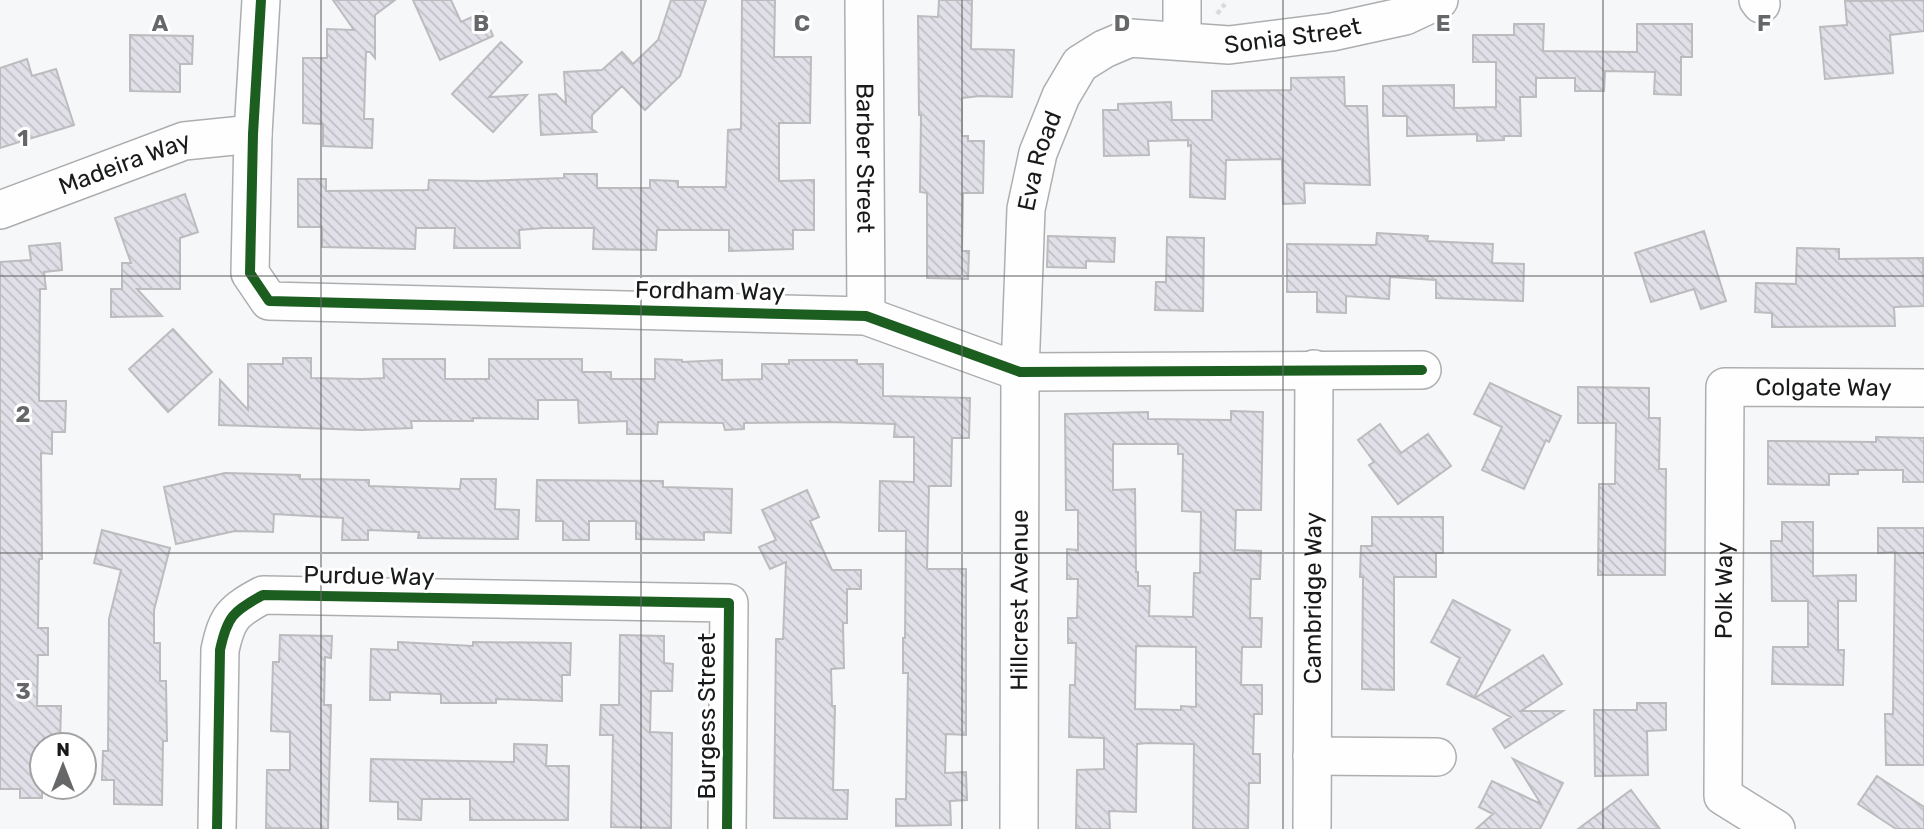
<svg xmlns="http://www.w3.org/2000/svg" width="1924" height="829" font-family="Rubik,sans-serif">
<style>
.building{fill:url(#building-back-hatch);stroke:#bcbcbe;stroke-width:2;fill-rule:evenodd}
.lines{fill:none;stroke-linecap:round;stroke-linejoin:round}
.minor-casing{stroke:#adaeaf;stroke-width:40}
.path{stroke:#dbdbdb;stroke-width:4.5;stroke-dasharray:5 3.5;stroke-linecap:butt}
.minor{stroke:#fefefe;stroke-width:37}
.cycleway-casing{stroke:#fff;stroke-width:15}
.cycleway{stroke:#1b5e20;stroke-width:10}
.grid{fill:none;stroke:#666768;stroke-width:2;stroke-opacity:0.55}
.labels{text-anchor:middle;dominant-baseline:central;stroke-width:6;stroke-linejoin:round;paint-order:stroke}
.street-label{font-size:24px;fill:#191a1a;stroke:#fff}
.grid-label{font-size:23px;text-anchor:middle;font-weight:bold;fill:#666768;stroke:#fff;stroke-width:6;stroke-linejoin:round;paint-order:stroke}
</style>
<defs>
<pattern id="building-back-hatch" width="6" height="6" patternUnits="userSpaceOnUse" patternTransform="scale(1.75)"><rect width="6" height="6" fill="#e1dfe8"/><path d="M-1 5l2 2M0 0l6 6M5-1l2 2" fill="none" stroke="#c0bfc6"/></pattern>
</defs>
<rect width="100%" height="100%" fill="#f6f7f9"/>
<path class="building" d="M333 0H395L375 15V58L370 52H366L364 119H373L372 148 323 146V124L303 123V58H327V29L354 30Z
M413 0H451L461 22 483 12 493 36 440 60Z
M671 0H706L680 76 645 110 622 86 592 115V129L596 132 541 135 539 95 556 94 566 104 564 72 602 70 622 52 633 64 658 40Z
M742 0H775L774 57H811L810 123H779V181L814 180V230H793V249L729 251V230H657L656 250 593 249 594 228H543L519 230 520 248H454L455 228H416L415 249 322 247V227H298V179H326V191L428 190 429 180 481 181 564 178V174H597V188H650V180L678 181V187H726L728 130 741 129Z
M939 0H972L971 49 1014 50 1012 97 980 96 962 98V136H968V141H984L983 193H963L962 251H969L968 279 927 278V193L920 192 921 115H919L918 16 938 17Z
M1924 0V31L1890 35 1893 73 1825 79 1820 27 1847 25 1845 1Z
M1514 24H1544L1543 51 1637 52V24H1692V57H1681V95L1654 94 1655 72 1605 71 1604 91H1575V78H1536V97H1520L1521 136H1504V140L1477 141V134L1407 136V116H1383V86L1454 85V108L1496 107V62H1473V35H1514Z
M130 35 193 36 192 64H180V92L130 91Z
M501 42 522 62 489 97 527 95 493 132 452 94Z
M27 59 32 76 56 69 74 125 0 148V68Z
M1344 77 1345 106H1367L1370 185 1304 183 1305 203 1283 204 1282 159 1226 160 1225 199 1190 197 1191 145 1188 146V140L1148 141 1149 155 1104 156 1103 110H1118V104L1171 102 1172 120H1212V91L1291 90V78Z
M185 194 198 232 180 238V289H137L162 316 111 317V289H122V263H131L115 218Z
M1704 231 1726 301 1701 309 1694 289 1651 302 1635 253Z
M1377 233 1428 236 1427 241 1493 244 1492 263 1524 264 1523 301 1436 298V280L1390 277 1389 299 1346 296V313L1317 312V292H1287V244L1376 245Z
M1048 236 1115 238 1114 262 1086 261V268L1047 267Z
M1167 237 1204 238 1203 311 1155 310 1156 282H1166Z
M60 243 62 270 44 272 46 289H40L39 401H66L65 432H52V454L41 453 42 559H39L38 628H48V655H38L37 706H61L60 745H42V798H20V789H0V262L31 260 29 246Z
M1797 248 1839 249V259L1923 258 1924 306 1894 307 1895 326 1772 327V313L1755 312 1756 283 1796 284Z
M173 329 212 372 168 412 129 369Z
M283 358H311V378L362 379 384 378 383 359H445V379H489V359H582V372H611V379H655V359L682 360V362L722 360V380L762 379V364H789V360H857V364H883V396L970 398 969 438H952L951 486H929L927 569H966V735L946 734 945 773 966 772 967 800 950 801 951 825 896 826V799H906L908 673H903V638H905L906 531H879L880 481 914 482V437H894L895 424 828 422 744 423V429L725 430 723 423 658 422 657 434H627V421L579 423 578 400H538V419L473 418V421H411L412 428 362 430 219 425 220 380 248 410V364H283Z
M1490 383 1561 416 1549 442 1546 440 1524 489 1482 470 1502 427 1474 414Z
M1578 387 1649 388V418H1660L1659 469H1666L1665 575H1598L1599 484H1615L1616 423H1578Z
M1231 411 1263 412 1261 510H1236L1235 550 1261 551 1260 579H1251L1250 618H1262L1261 647H1242L1241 685H1262V714H1254L1253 754H1260V783H1249L1248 829H1193L1194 744 1148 743 1137 744 1136 812 1109 811 1110 829H1076L1077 770 1104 769V738L1069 737 1070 685H1075L1076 643H1068V618H1077L1078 579H1067V549L1078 550V510H1066L1065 414 1148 412V419L1231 420ZM1113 444H1178V454H1183L1182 511 1201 512 1200 573H1194L1193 617 1149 616 1150 586H1138V572H1136L1135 489 1113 490ZM1136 646 1196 647V707L1181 706V710L1135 709Z
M1380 424 1401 453 1428 434 1451 466 1398 504 1369 465 1374 462 1358 440Z
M1876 437 1924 438V482H1903V470H1858V474H1829V485L1768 484V441L1876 442Z
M225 473 300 475V479L369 480V486L460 489 461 479H496L495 509 519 510 518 539 418 538 419 532 368 530V540H342L343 518 274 514 273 532 235 531 176 544 164 487Z
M537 480 663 481V487L732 489 731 533 704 532V540L636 539V521H589V540H563V521H536Z
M807 490 819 517 810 521 832 570H861V589H847V623H843L844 668 831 669 832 706H835L833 790H848L847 819 774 818 776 639H783L786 562 770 569 759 547 776 540 762 510Z
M1372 517H1443V553H1436V577H1394V690L1362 689 1363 577H1360L1361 546H1372Z
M1782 522H1813V576L1856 575V601H1838V650H1844L1843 685 1772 684 1773 647H1808V601H1772L1771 541H1782Z
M1878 528H1924V765H1886L1885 714H1893L1895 552 1878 553Z
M102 530 170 548 154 610V643H160V681H166L167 741H163L162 805 114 804V780H102L103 751H108L109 619 121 570 94 563Z
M1453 600 1510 630 1474 698 1447 684 1460 658 1431 642Z
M280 635 332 636 331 658 325 657 324 705H331L328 829 266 828 267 770H290V732L271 731 273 662H279Z
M620 635 664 636V663L673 664 672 691H651L650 732 672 733 671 828 611 827 613 735H600L601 705H619Z
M398 642 473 646V642L571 643 570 675H562V701L496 699V703H441V694L390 692V700H370L371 649 398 650Z
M1543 655 1562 684 1521 711H1563L1505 748 1493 729 1511 717 1475 698Z
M1637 703H1666V730L1647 731 1648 775 1595 776 1594 710H1637Z
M514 744 547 745 546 766H569L568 820H470V799H422L421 820 398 819V802L370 801 371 759 514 762Z
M1513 759 1563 783 1540 829H1476L1493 814 1479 807 1492 781 1541 804Z
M1877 776 1924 807V829H1896L1858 804Z
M1631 790 1660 829H1578Z"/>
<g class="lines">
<defs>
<g id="minor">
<path d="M261 0 253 134 250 273 269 301 866 316 1020 372 1422 370"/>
<path id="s1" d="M864 0 866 316"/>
<path d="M1758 0 1761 4"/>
<path d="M1182 40V0"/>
<path id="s2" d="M0 210 184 141 253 134"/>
<path d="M1312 756 1437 757"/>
<path d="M217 829 220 650C227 617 233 611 263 595L729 603 727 829"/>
<path id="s3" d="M1019 829 1020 372 1026 209 1038 153 1061 96 1080 64 1104 49 1130 38 1229 45 1332 32 1405 16 1439 0"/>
<path id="s4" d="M1312 829 1314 369"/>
<path id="s5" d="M1776 829 1723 796 1725 387 1924 388"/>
</g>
</defs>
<use href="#minor" class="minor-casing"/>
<path class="path" d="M1217 14 1225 4"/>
<use href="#minor" class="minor"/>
<defs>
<path id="cycleway" d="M261 0 253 134 250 273 269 301 866 316 1020 372 1422 370
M217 829 220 650C227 617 233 611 263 595L729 603 727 829"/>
</defs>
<use href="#cycleway" class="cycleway-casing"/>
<use href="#cycleway" class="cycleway"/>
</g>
<path class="grid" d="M321 0V829M641 0V829M962 0V829M1283 0V829M1603 0V829M0 276H1924M0 553H1924"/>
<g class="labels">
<g class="street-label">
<text stroke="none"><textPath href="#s3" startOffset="996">Sonia Street</textPath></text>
<text stroke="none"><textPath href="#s1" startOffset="158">Barber Street</textPath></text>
<text stroke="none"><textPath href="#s3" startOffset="670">Eva Road</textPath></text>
<text stroke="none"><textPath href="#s2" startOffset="133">Madeira Way</textPath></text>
<text transform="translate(710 291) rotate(1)">Fordham Way</text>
<text stroke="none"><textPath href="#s5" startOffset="570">Colgate Way</textPath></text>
<text transform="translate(369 576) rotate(1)">Purdue Way</text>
<text stroke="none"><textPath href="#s5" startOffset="268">Polk Way</textPath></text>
<text stroke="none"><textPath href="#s4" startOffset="231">Cambridge Way</textPath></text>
<text stroke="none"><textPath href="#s3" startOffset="229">Hillcrest Avenue</textPath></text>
<text transform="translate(707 716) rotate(-90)">Burgess Street</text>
</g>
</g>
<g class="grid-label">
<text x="160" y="31">A</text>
<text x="481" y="31">B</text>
<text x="802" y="31">C</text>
<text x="1122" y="31">D</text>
<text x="1443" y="31">E</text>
<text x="1764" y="31">F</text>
<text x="23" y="146">1</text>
<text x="23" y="422">2</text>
<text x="23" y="699">3</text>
</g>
<g transform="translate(63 766)"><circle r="33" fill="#ffffff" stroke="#a3a3a3" stroke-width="2"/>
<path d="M0-5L12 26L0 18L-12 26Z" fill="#666768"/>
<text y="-10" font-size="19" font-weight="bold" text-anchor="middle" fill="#191a1a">N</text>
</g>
</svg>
